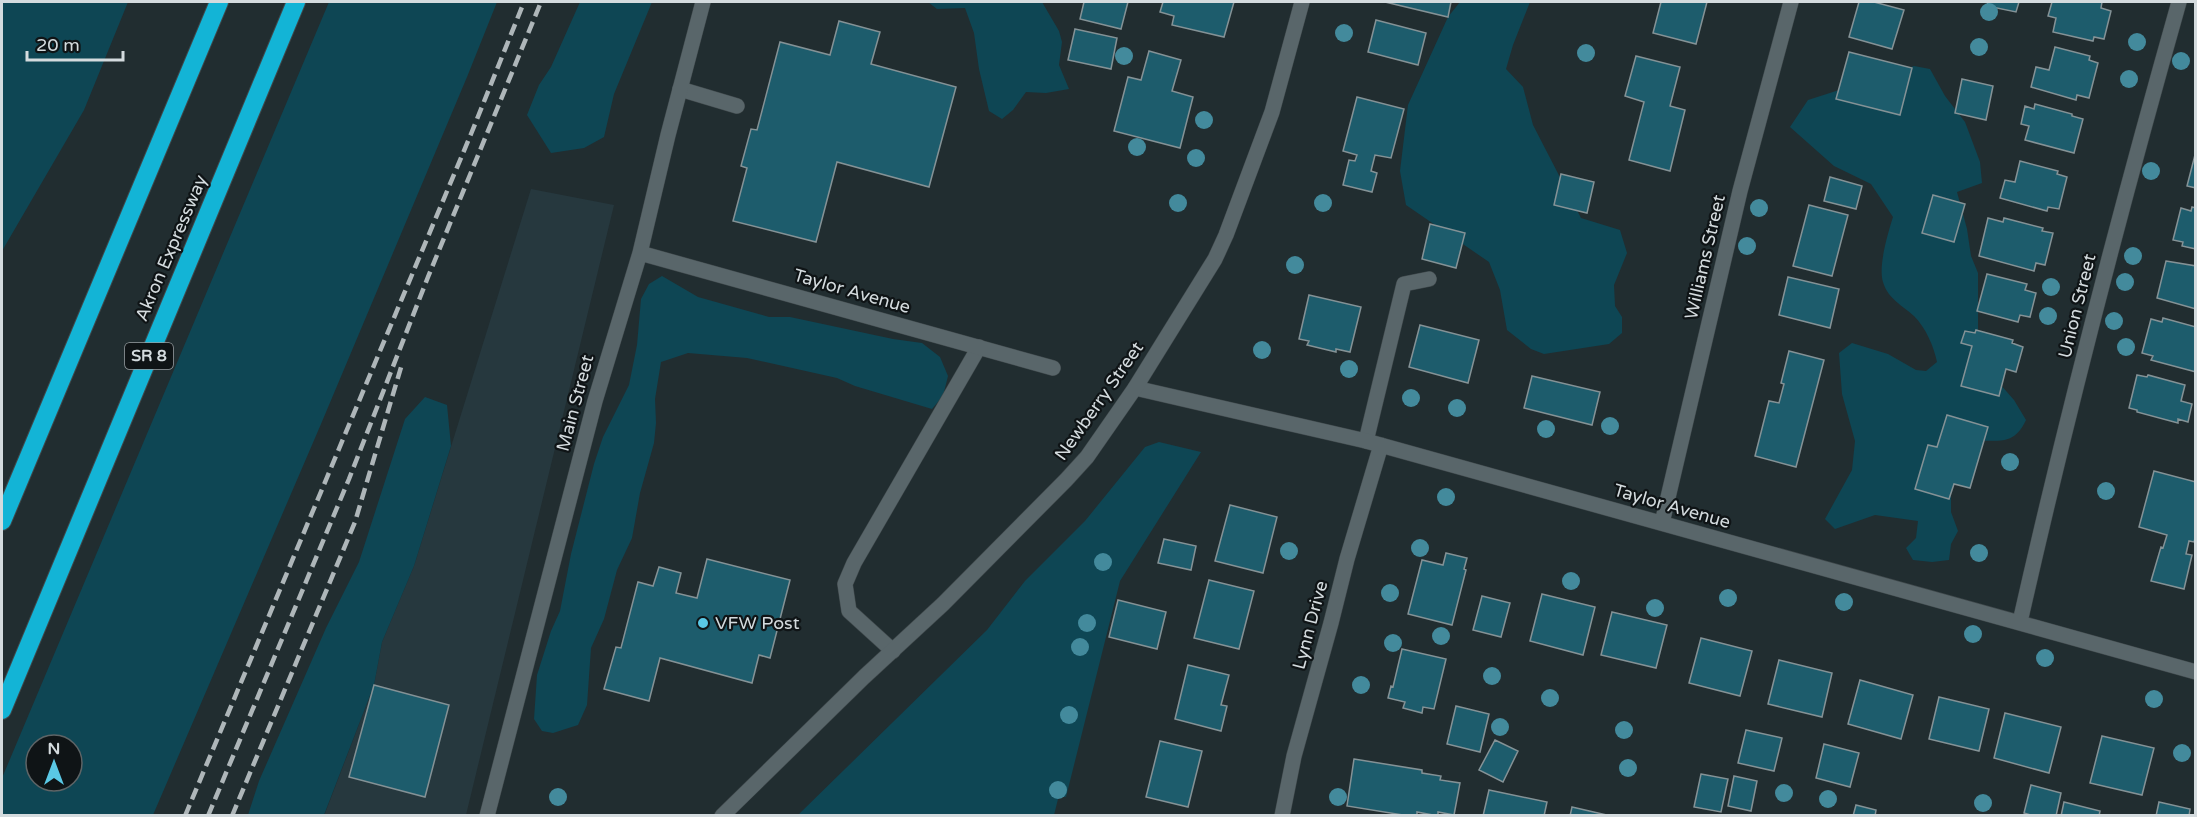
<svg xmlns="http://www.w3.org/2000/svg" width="2197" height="817" font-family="'Varela Round',sans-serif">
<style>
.built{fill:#26383e}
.green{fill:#0e4654;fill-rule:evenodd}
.building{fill:#1d5c6c;stroke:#849296;stroke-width:1.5}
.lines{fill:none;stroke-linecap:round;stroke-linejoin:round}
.lane-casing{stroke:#3f484b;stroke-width:16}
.street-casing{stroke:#3f484b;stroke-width:16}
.secondary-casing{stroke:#3f484b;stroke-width:16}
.highway-casing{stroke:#3f484b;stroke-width:20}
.lane{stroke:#59666a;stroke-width:15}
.street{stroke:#59666a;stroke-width:15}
.secondary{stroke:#59666a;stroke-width:15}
.highway{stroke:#13b4d6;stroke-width:18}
.rail{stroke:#aeb6b9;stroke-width:4.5;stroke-dasharray:12 6;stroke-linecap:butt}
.tree{fill:#438a9c}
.poi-dot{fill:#5ac8e5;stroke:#0f1416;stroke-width:2}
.labels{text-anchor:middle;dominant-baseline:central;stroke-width:4.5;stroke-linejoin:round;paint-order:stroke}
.shield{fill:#0f1416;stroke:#999fa2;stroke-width:1.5}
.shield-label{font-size:16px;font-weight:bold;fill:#d4dbde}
.street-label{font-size:18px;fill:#d4dbde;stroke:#0f1416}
.poi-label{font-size:18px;fill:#d4dbde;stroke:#0f1416;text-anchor:start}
</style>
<rect width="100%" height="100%" fill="#212d30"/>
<path class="built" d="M531 189 614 205 466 815 324 816 374 685 382 642 414 566Z"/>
<path class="green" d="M2 2H128L84 110 2 251Z
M329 2H497L467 77 321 424 153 815H2V778ZM36 745H72V781H36Z
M580 2H652L614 94 604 137 584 148 551 153 527 115 539 85 551 67Z
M928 2H1042L1059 31 1062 42 1059 65 1069 89 1046 93 1026 92 1013 110 1002 119 989 111 979 69 974 33 965 8 937 9Z
M1460 2H1530L1513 45 1506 69 1523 87 1533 125 1581 218 1620 230 1627 253 1614 285 1615 306 1622 317V333L1609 344 1544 354 1531 349 1507 330 1500 290 1489 262 1406 205 1400 171 1408 105 1448 17Z
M1914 66 1930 69 1945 96 1965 122 1980 162 1982 183 1957 192 1967 229 1971 256 1978 273V359L2014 400 2026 420C2014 445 2002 440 1977 441L1951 477V512L1958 531 1951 544 1949 560 1932 562 1913 560 1906 548 1916 538 1918 521 1875 515 1835 529 1825 519 1852 470 1855 441 1842 394 1839 353 1852 343 1888 354 1916 370 1926 371 1937 362C1934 347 1926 328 1914 316 1902 305 1888 299 1883 282 1878 266 1888 233 1893 217L1871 184 1834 166 1790 127 1808 100Z
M662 276 698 297 769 317H790L893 339 922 343 940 357 948 376 943 396 932 409 855 386 837 378 747 358 688 353 661 362 655 399 656 423 654 443 640 493 632 538 617 570 604 619 591 648 587 705 578 725 553 733 542 731 534 719 537 675 551 631 560 611 571 554 594 464 603 437 629 385 637 345 641 299 649 284Z
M425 397 447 405 451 446 414 566 382 642 374 685 324 815H248L259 781 326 628 359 562 405 419Z
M1159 442 1201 452 1120 581 1066 797 1059 795 1054 815H798L987 630 1025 581 1085 521 1145 447Z"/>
<path class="building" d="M1084 2H1128L1121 29 1080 19Z
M1163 2H1234L1224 37 1172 25 1174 16 1160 12Z
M1385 2H1451L1448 17Z
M1661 2H1707L1696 44 1653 33Z
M1859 2H1874L1904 10 1892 49 1849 37Z
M1988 2H2019L2016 12 1987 6Z
M2052 2H2102L2101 8 2111 11 2104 39 2094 37 2093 41 2053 32 2056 18 2048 16Z
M1376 20 1426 33 1418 65 1368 52Z
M839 21 880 32 871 64 956 87 929 187 837 162 816 242 733 221 747 168 741 166 751 129 757 130 780 42 830 55Z
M1075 29 1117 38 1111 69 1068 60Z
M2055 47 2090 56 2089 60 2098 63 2089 98 2077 95 2076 100 2031 87 2036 67 2049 70Z
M1149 51 1181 60 1172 91 1193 97 1180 148 1114 131 1128 77 1141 80Z
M1849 52 1912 68 1900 115 1836 99Z
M1636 56 1680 67 1670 106 1685 110 1670 171 1629 160 1644 102 1625 96Z
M1962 79 1993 86 1986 120 1955 113Z
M1357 97 1404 109 1391 158 1375 155 1371 171 1377 173 1372 192 1343 185 1349 160 1355 161 1357 155 1343 151Z
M2035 104 2072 114V116L2083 119 2074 153 2025 140 2029 126 2021 124 2025 106 2034 109Z
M2196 151V188L2187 186Z
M2020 161 2058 171 2057 174 2067 177 2059 209 2048 207 2047 211 2000 198 2005 180 2015 182Z
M1561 174 1594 182 1587 213 1554 205Z
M1830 177 1862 186 1856 209 1824 201Z
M1933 195 1965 204 1954 242 1922 233Z
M1809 205 1848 215 1832 276 1793 266Z
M2192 207 2196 208V249L2182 246 2183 242 2173 240 2181 208 2191 211Z
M1988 218 2003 222 2004 218 2043 228 2042 231 2053 233 2045 265 2036 263 2034 271 1979 256Z
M1430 224 1465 233 1456 268 1422 259Z
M2166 261 2196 266V309L2157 298Z
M1987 274 2027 284 2025 290 2036 293 2030 317 2020 315 2018 322 1977 311Z
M1788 277 1839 289 1830 328 1779 315Z
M1309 295 1361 307 1350 352 1336 349V352L1307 345 1309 341 1299 339Z
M2163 318 2196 327V372L2151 360 2153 356 2142 353 2151 319 2162 322Z
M1420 325 1479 340 1468 383 1409 367Z
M1976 330 2013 340 2012 343 2023 347 2016 372 2006 369 1999 396 1961 386 1972 346 1961 343 1965 331 1975 333Z
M1789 351 1824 360 1796 467 1755 456 1769 401 1779 403 1784 384 1781 383Z
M2137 375 2147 377 2148 375 2185 385 2181 401 2192 404 2188 422 2178 419V423L2137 412V410L2129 408Z
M1532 376 1600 392 1592 425 1524 408Z
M1947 415 1988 427 1970 488 1954 484 1949 499 1915 489 1928 445 1937 447Z
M2154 471 2196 482V535L2194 542 2189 541 2186 554 2192 555 2184 589 2151 581 2161 547 2163 548 2167 535 2139 527Z
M1230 505 1277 517 1263 573 1215 561Z
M1164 539 1196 546 1191 570 1158 563Z
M1446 553 1467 558 1464 569 1466 570 1452 625 1408 614 1422 560 1443 565Z
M707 559 790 580 770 658 759 655 752 683 660 658 649 701 604 689 616 647 621 648 638 582 653 586 659 567 681 573 676 593 697 598Z
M1209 580 1254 591 1239 649 1194 638Z
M1542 594 1595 607 1583 655 1530 641Z
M1482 596 1510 603 1501 637 1473 630Z
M1118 600 1166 612 1157 649 1109 637Z
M1612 612 1667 625 1656 668 1601 655Z
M1701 638 1752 651 1740 696 1689 683Z
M1402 649 1446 659 1434 709 1423 707 1422 713 1403 708 1405 702 1388 698 1391 686 1393 687Z
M1779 660 1832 673 1822 717 1768 704Z
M1188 665 1229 675 1221 705 1227 706 1221 731 1175 719Z
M1860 680 1913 695 1901 739 1848 724Z
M374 685 449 705 425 797 349 777Z
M1939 697 1989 709 1979 751 1929 739Z
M1456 706 1489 714 1480 752 1447 744Z
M2005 713 2061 727 2049 773 1994 758Z
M1746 730 1782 738 1774 771 1738 763Z
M2102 736 2154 748 2142 795 2090 783Z
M1495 740 1518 751 1503 782 1479 770Z
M1160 741 1202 751 1188 807 1146 797Z
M1824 744 1859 753 1850 787 1816 778Z
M1354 759 1422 770V773L1441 776 1440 780 1460 783 1454 815 1438 812V816L1417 812V816H1409L1347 806Z
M1701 774 1728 779 1721 812 1694 807Z
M1734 776 1757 781 1751 811 1728 806Z
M2031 785 2061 793 2056 816H2034L2024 813Z
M1489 790 1547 802 1544 816H1483Z
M2064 802 2100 811 2099 816H2061Z
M2159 802 2190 809 2189 816H2156Z
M1856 805 1876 810 1875 816H1853Z
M1572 807 1611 816H1570Z"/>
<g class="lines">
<defs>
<path id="lane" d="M680 89 737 106
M1366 441 1404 284 1429 279
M893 651 849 611 845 584 854 563 979 347"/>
<path id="street" d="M640 253 1053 368
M1135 388 1366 441 2196 672
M1662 523 1740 191 1791 2
M2020 622C2067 414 2121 207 2179 2
M487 816 595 401 640 253 668 135 703 2
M1282 816 1294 756 1331 623 1347 559 1381 445"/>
<path id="secondary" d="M722 816 864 677 943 604 1066 480 1087 457 1135 388 1215 259 1226 235 1272 112 1302 2"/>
<path id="highway" d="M2 521 219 2
M2 710 296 2"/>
</defs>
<use href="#lane" class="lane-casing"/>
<use href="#street" class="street-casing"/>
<use href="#secondary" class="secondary-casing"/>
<use href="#highway" class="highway-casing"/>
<use href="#lane" class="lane"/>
<use href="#street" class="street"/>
<use href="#secondary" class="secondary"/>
<use href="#highway" class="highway"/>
<path class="rail" d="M185 816 471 134 524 2
M208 816 349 479 428 277 541 2
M232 816 355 522 402 364"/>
</g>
<g class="tree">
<circle cx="1989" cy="12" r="9"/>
<circle cx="1344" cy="33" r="9"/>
<circle cx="2137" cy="42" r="9"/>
<circle cx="1979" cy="47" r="9"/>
<circle cx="1586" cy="53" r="9"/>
<circle cx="1124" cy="56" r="9"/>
<circle cx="2181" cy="61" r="9"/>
<circle cx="2129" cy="79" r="9"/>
<circle cx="1204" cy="120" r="9"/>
<circle cx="1137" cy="147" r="9"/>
<circle cx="1196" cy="158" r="9"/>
<circle cx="2151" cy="171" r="9"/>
<circle cx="1178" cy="203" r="9"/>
<circle cx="1323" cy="203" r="9"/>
<circle cx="1759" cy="208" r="9"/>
<circle cx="1747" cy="246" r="9"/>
<circle cx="2133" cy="256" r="9"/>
<circle cx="1295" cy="265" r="9"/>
<circle cx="2125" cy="282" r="9"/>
<circle cx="2051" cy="287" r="9"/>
<circle cx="2048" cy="316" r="9"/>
<circle cx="2114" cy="321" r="9"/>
<circle cx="2126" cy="347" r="9"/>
<circle cx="1262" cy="350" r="9"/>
<circle cx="1349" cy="369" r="9"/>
<circle cx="1411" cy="398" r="9"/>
<circle cx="1457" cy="408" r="9"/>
<circle cx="1610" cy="426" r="9"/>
<circle cx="1546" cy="429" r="9"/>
<circle cx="2010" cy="462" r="9"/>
<circle cx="2106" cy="491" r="9"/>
<circle cx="1446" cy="497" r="9"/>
<circle cx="1420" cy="548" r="9"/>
<circle cx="1289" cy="551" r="9"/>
<circle cx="1979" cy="553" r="9"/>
<circle cx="1103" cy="562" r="9"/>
<circle cx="1571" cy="581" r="9"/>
<circle cx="1390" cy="593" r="9"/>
<circle cx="1728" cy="598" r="9"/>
<circle cx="1844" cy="602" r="9"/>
<circle cx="1655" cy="608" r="9"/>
<circle cx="1087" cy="623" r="9"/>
<circle cx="1973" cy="634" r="9"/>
<circle cx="1441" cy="636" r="9"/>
<circle cx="1393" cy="643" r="9"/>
<circle cx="1080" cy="647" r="9"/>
<circle cx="2045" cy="658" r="9"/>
<circle cx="1492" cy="676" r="9"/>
<circle cx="1361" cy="685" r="9"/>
<circle cx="1550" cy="698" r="9"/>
<circle cx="2154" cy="699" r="9"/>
<circle cx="1069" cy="715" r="9"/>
<circle cx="1500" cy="727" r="9"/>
<circle cx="1624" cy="730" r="9"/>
<circle cx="2182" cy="753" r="9"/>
<circle cx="1628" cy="768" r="9"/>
<circle cx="1058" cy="790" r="9"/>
<circle cx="1784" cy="793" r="9"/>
<circle cx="558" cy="797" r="9"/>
<circle cx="1338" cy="797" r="9"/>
<circle cx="1828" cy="799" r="9"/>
<circle cx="1983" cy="803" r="9"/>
</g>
<circle class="poi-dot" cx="703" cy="623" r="6"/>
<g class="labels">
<rect class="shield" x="125" y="343" width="48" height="26" rx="4.5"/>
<g class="shield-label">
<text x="149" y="356">SR 8</text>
</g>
<g class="street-label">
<text transform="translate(171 248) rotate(-67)">Akron Expressway</text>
<text transform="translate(1705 257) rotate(-77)">Williams Street</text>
<text transform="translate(852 291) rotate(16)">Taylor Avenue</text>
<text transform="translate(2077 306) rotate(-76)">Union Street</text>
<text transform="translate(1099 401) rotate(-55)">Newberry Street</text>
<text transform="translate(575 403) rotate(-75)">Main Street</text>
<text transform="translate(1672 506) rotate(16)">Taylor Avenue</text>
<text transform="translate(1310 625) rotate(-75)">Lynn Drive</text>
</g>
<g class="poi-label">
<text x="715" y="623">VFW Post</text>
</g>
</g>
<rect width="2197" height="817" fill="none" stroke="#d4dbde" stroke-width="6"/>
<g transform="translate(54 763)"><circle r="28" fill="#0f1416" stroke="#5e6466" stroke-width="1.5"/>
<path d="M0-4.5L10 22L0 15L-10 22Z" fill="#5ac8e5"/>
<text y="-9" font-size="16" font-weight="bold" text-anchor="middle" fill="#d4dbde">N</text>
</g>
<path d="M27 51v9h96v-9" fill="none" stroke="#d4dbde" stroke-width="3"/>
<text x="36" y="51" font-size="18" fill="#d4dbde" stroke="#0f1416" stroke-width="4.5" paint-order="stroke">20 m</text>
</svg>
